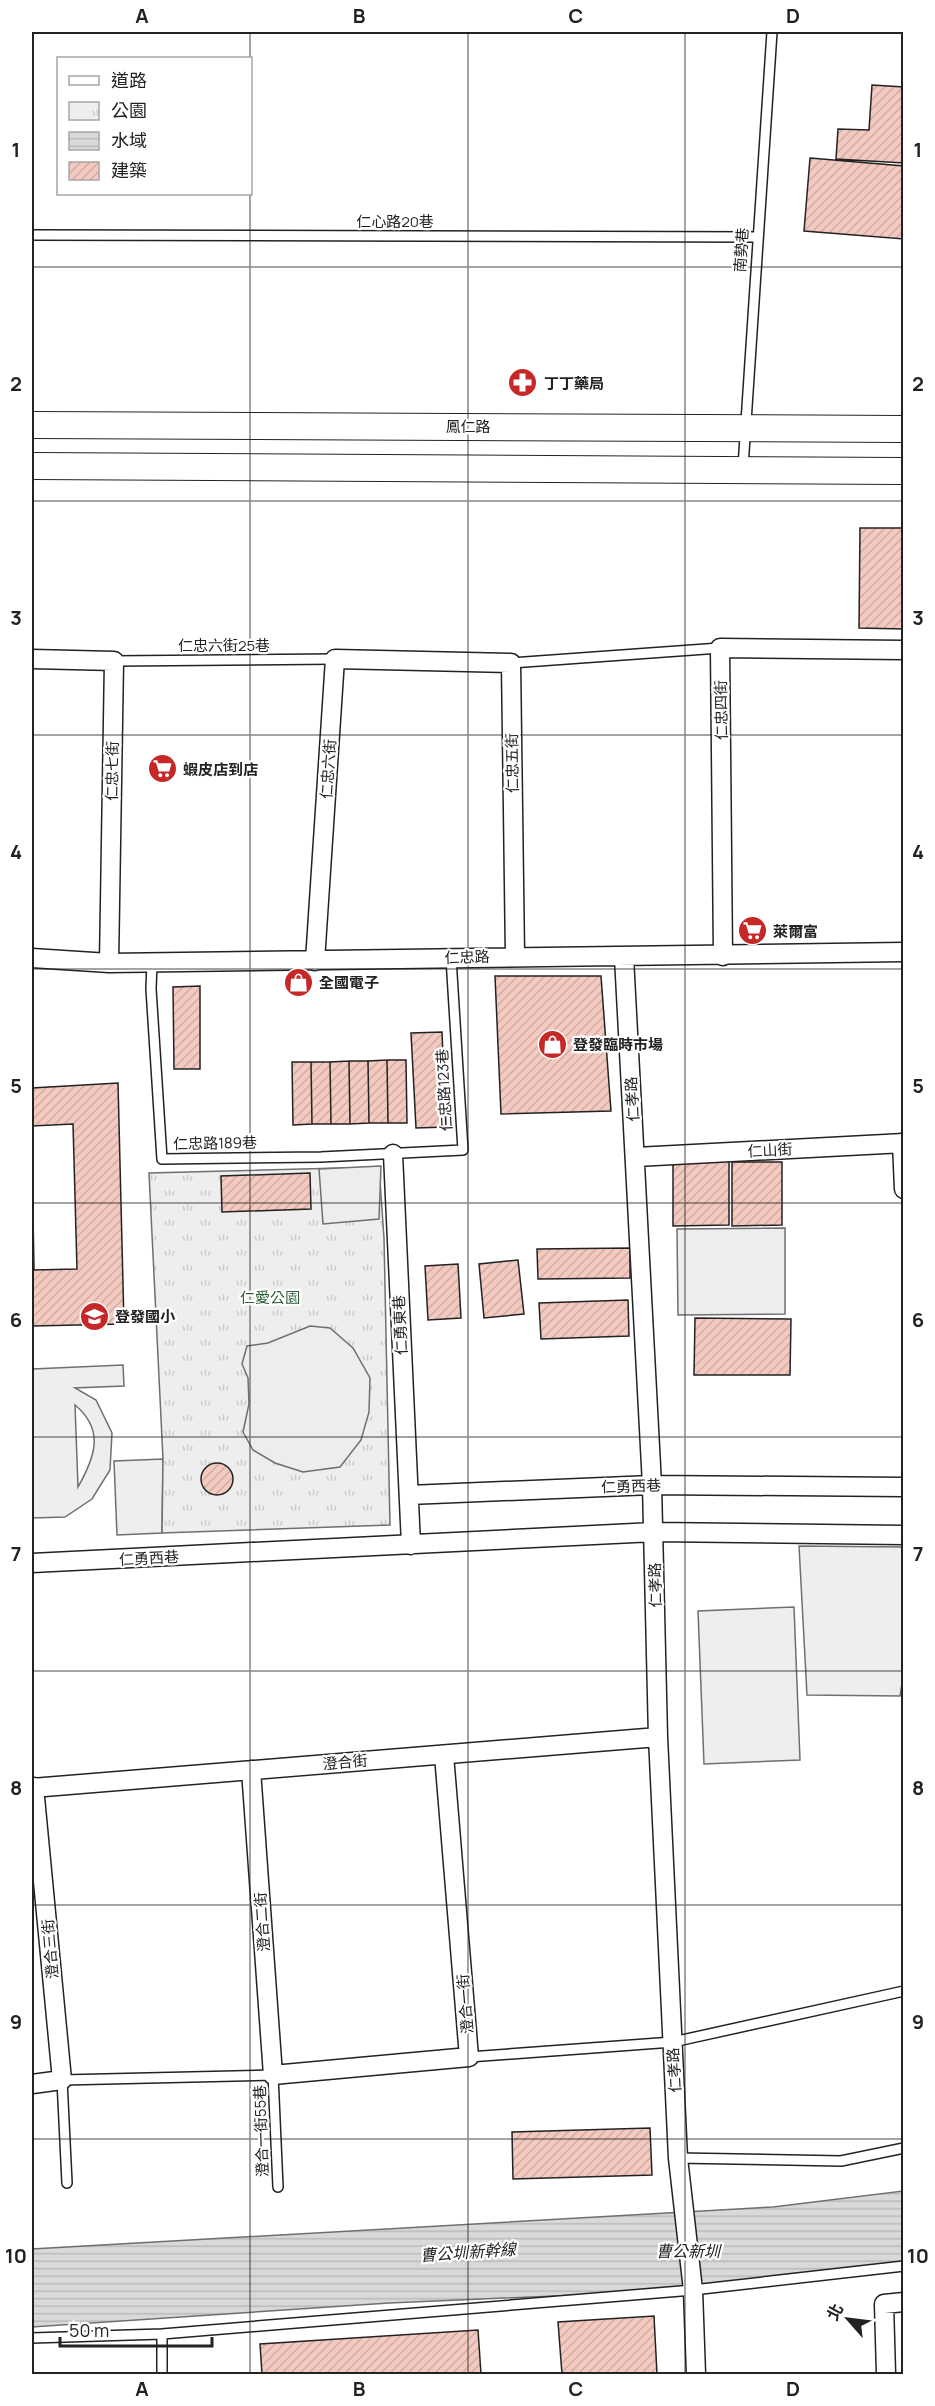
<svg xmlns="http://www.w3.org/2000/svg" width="935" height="2406" font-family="Manrope,'Noto Sans TC',sans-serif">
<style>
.green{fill:#eee;stroke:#6f6f6f;stroke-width:1.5;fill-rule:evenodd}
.park{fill:url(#park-tufts);stroke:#6f6f6f;stroke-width:1.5}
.parking{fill:#ededed;stroke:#6f6f6f;stroke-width:1.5}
.water{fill:url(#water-rules);stroke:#6f6f6f;stroke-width:1.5}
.building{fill:url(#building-hatch);stroke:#222;stroke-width:1.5}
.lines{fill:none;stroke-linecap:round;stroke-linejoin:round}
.service-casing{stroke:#222;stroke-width:12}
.minor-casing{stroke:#222;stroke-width:21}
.secondary-casing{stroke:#222;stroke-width:28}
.service{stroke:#fff;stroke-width:9}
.minor{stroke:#fff;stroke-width:18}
.secondary{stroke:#fff;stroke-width:26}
.grid{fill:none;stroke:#222;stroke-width:1.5;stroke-opacity:0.55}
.labels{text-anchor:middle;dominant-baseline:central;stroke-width:4.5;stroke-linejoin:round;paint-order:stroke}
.street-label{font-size:15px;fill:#222;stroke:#fff}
.poi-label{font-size:15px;font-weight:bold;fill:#222;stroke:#fff;text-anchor:start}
.park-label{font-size:15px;fill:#2f5e38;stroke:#fff}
.water-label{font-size:16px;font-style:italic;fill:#222;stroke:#fff}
.neatline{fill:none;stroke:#222;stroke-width:2}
.grid-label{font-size:20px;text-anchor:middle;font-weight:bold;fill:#222}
</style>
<defs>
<pattern id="park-tufts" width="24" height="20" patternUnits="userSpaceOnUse" patternTransform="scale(1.5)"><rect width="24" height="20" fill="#eee"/><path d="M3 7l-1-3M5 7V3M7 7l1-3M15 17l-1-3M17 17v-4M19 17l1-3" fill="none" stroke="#ccc"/></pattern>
<pattern id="water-rules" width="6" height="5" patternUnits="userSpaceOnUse" patternTransform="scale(1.5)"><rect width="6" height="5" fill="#d9d9d9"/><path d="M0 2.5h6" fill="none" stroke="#bababa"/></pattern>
<pattern id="building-hatch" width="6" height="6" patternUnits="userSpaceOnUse" patternTransform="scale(1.5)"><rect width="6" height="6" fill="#f3c9c0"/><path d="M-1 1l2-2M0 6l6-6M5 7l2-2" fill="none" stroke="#d0aca5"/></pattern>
</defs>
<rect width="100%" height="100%" fill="#fff"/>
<path class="green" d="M123 1365 124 1386 75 1388 96 1400 112 1433 110 1470 92 1499 65 1517 32 1518V1369ZM75 1405C105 1430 95 1457 78 1487Z
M163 1459 162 1533 117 1535 114 1461Z
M799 1546 903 1547 904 1671 900 1696 807 1695Z
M794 1607 800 1760 704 1764 698 1611Z"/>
<path class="park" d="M379 1167 384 1238 390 1525 162 1533 163 1459 149 1173Z"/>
<path class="parking" d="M381 1166 379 1219 323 1224 319 1169Z
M785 1228V1314L678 1315 677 1229Z
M310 1326 330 1328 353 1348 370 1378 369 1412 361 1440 340 1467 303 1472 275 1463 253 1450 243 1432 249 1404 248 1378 242 1364 247 1346 268 1343Z"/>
<path class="water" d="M903 2191V2262L693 2290 389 2303 32 2327V2249L773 2207Z"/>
<path class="building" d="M872 85 904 87V163L836 159 838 129 869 130Z
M810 158 904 166V239L804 231Z
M860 528H904V629L859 628Z
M495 976H601L611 1111 501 1114Z
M200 986V1069H174L173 987Z
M442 1032 446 1127 416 1128 411 1033Z
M387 1060 388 1123H369L368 1061Z
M387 1060H406L407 1123H388Z
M349 1061H368L369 1123 350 1124Z
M349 1061 350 1124H331L330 1062Z
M292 1062H311L312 1124 293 1125Z
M311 1062H330L331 1124H312Z
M118 1083 124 1324 32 1326V1156L34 1270 77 1269 73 1124 32 1126V1088Z
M673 1161H729V1225L673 1226Z
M732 1162H782V1225L732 1226Z
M310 1173 311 1209 222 1212 221 1176Z
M630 1248V1278L538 1279 537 1249Z
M518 1260 524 1314 484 1318 479 1264Z
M458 1264 461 1318 428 1320 425 1266Z
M628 1300 629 1336 541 1339 539 1303Z
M695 1318 791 1319 790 1375H694Z
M201 1479a16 16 0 1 1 32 0a16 16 0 1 1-32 0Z
M650 2128 652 2175 513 2179 512 2132Z
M654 2316 657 2374H562L558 2322Z
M478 2330 481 2374H262L260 2344Z"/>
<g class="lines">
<defs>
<path id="service" d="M32 235 757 237
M743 467 772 32
M114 661 335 659
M511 663 720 648
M152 962 151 989 162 1159 321 1157 463 1150 451 958
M469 2057 673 2042 904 1991
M678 2158 841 2161 904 2148
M67 2183 62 2080 273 2075 278 2187
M162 2334V2374
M32 2338 162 2334 693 2290 904 2266"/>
<path id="minor" d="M32 659 114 661 109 963
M723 956 720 648 904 650
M624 957 652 1485 658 1737 678 2158 693 2290 696 2374
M32 958 109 963 904 952
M315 961 335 659 511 663 515 956
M902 1143 904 1189
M393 1154 411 1545
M636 1157 904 1143
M409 1495 652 1485 904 1487
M32 1563 654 1532 904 1535
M251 1770 273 2075 469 2057 444 1755
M32 1788 658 1737
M32 2084 62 2080 34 1787
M886 2374 884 2304 904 2302"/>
<path id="secondary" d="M32 425 904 429
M32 466 904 471"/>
</defs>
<use href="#service" class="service-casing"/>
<use href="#minor" class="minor-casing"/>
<use href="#secondary" class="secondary-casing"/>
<use href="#service" class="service"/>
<use href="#minor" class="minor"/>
<use href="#secondary" class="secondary"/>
</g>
<path class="grid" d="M250 32V58M468 32V2374M685 32V2374M250 194V2374M32 267H904M32 501H904M32 735H904M32 969H904M32 1203H904M32 1437H904M32 1671H904M32 1905H904M32 2139H904"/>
<defs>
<symbol id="pharmacy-disc" viewBox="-11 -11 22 22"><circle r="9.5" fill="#c62828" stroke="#fff"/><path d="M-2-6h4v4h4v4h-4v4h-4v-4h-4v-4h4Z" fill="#fff"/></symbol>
<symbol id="supermarket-disc" viewBox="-11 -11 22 22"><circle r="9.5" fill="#c62828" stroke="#fff"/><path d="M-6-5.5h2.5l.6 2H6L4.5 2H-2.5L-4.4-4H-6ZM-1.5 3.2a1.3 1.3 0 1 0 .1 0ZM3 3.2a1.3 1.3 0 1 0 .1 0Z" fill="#fff"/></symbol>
<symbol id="shop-disc" viewBox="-11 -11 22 22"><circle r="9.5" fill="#c62828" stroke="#fff"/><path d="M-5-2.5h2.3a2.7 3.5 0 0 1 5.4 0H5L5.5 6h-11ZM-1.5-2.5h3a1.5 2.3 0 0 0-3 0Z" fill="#fff"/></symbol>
<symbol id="school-disc" viewBox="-11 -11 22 22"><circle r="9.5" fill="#c62828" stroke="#fff"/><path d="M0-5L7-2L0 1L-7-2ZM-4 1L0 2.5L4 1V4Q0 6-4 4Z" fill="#fff"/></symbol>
</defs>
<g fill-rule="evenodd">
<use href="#pharmacy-disc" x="506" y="366" width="33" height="33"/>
<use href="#supermarket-disc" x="146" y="752" width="33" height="33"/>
<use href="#supermarket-disc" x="736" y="914" width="33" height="33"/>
<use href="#shop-disc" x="282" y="966" width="33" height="33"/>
<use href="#shop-disc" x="536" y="1028" width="33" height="33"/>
<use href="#school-disc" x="78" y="1300" width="33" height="33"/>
</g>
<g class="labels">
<g class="street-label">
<text x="395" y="221">仁心路20巷</text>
<text transform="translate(741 250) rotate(-86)">南勢巷</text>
<text x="468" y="426">鳳仁路</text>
<text x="224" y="645">仁忠六街25巷</text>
<text transform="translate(721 710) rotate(-91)">仁忠四街</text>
<text transform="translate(512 763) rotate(-91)">仁忠五街</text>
<text transform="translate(328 769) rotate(-86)">仁忠六街</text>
<text transform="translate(112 771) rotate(-89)">仁忠七街</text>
<text transform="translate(467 957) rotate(-2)">仁忠路</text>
<text transform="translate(444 1090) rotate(-93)">仁忠路123巷</text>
<text transform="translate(632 1099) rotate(-93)">仁孝路</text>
<text transform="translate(215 1143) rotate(-1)">仁忠路189巷</text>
<text transform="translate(770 1150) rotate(-3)">仁山街</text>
<text transform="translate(400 1325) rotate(-93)">仁勇東巷</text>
<text transform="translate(631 1486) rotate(-2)">仁勇西巷</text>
<text transform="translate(149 1558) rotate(-3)">仁勇西巷</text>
<text transform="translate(655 1585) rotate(-91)">仁孝路</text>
<text transform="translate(345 1762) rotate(-5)">澄合街</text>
<text transform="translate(262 1922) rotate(-94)">澄合二街</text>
<text transform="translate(50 1949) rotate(-95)">澄合三街</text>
<text transform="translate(465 2004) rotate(-95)">澄合一街</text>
<text transform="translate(674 2070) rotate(-93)">仁孝路</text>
<text transform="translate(261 2131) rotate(-92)">澄合一街55巷</text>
</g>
<g class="poi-label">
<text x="544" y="383">丁丁藥局</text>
<text x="183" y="769">蝦皮店到店</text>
<text x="773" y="931">萊爾富</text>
<text x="319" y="982">全國電子</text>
<text x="573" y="1044">登發臨時市場</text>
<text x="115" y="1316">登發國小</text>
</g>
<g class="park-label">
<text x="270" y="1297">仁愛公園</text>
</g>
<g class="water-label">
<text x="688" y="2251">曹公新圳</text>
<text transform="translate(468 2252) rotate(-4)">曹公圳新幹線</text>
</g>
</g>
<rect width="935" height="2406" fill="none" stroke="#ffffff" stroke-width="66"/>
<rect x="57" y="57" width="195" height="138" fill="#ffffff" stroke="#a7a7a7" stroke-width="1.5"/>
<rect x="69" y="76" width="30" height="9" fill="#ffffff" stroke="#a7a7a7" stroke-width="1.5"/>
<text x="111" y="87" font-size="18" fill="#222222">道路</text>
<rect x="69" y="102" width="30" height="18" fill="url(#park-tufts)" stroke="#a7a7a7" stroke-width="1.5"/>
<text x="111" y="117" font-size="18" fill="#222222">公園</text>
<rect x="69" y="132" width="30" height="18" fill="url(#water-rules)" stroke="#a7a7a7" stroke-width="1.5"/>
<text x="111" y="147" font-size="18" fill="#222222">水域</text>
<rect x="69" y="162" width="30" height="18" fill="url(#building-hatch)" stroke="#a7a7a7" stroke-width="1.5"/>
<text x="111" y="177" font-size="18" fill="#222222">建築</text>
<g transform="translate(848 2319) rotate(298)" stroke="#ffffff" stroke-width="4.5" paint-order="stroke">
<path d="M0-4.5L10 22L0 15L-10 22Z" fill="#222222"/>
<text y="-9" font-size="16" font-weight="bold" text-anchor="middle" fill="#222222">北</text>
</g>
<path d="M60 2337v9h152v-9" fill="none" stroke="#222222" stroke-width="3"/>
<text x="69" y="2337" font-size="18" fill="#222222" stroke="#ffffff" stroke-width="4.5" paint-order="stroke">50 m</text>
<rect x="33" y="33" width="869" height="2340" class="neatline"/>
<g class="grid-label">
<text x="142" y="23">A</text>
<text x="359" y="23">B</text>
<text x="576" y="23">C</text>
<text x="793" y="23">D</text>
<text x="16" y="157">1</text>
<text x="918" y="157">1</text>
<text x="16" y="391">2</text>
<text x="918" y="391">2</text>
<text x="16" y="625">3</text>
<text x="918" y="625">3</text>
<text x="16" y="859">4</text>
<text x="918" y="859">4</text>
<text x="16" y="1093">5</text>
<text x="918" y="1093">5</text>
<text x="16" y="1327">6</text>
<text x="918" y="1327">6</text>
<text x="16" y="1561">7</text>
<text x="918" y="1561">7</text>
<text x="16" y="1795">8</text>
<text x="918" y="1795">8</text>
<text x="16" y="2029">9</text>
<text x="918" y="2029">9</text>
<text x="16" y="2263">10</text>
<text x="918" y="2263">10</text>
<text x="142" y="2396">A</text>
<text x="359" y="2396">B</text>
<text x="576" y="2396">C</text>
<text x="793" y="2396">D</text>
</g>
</svg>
